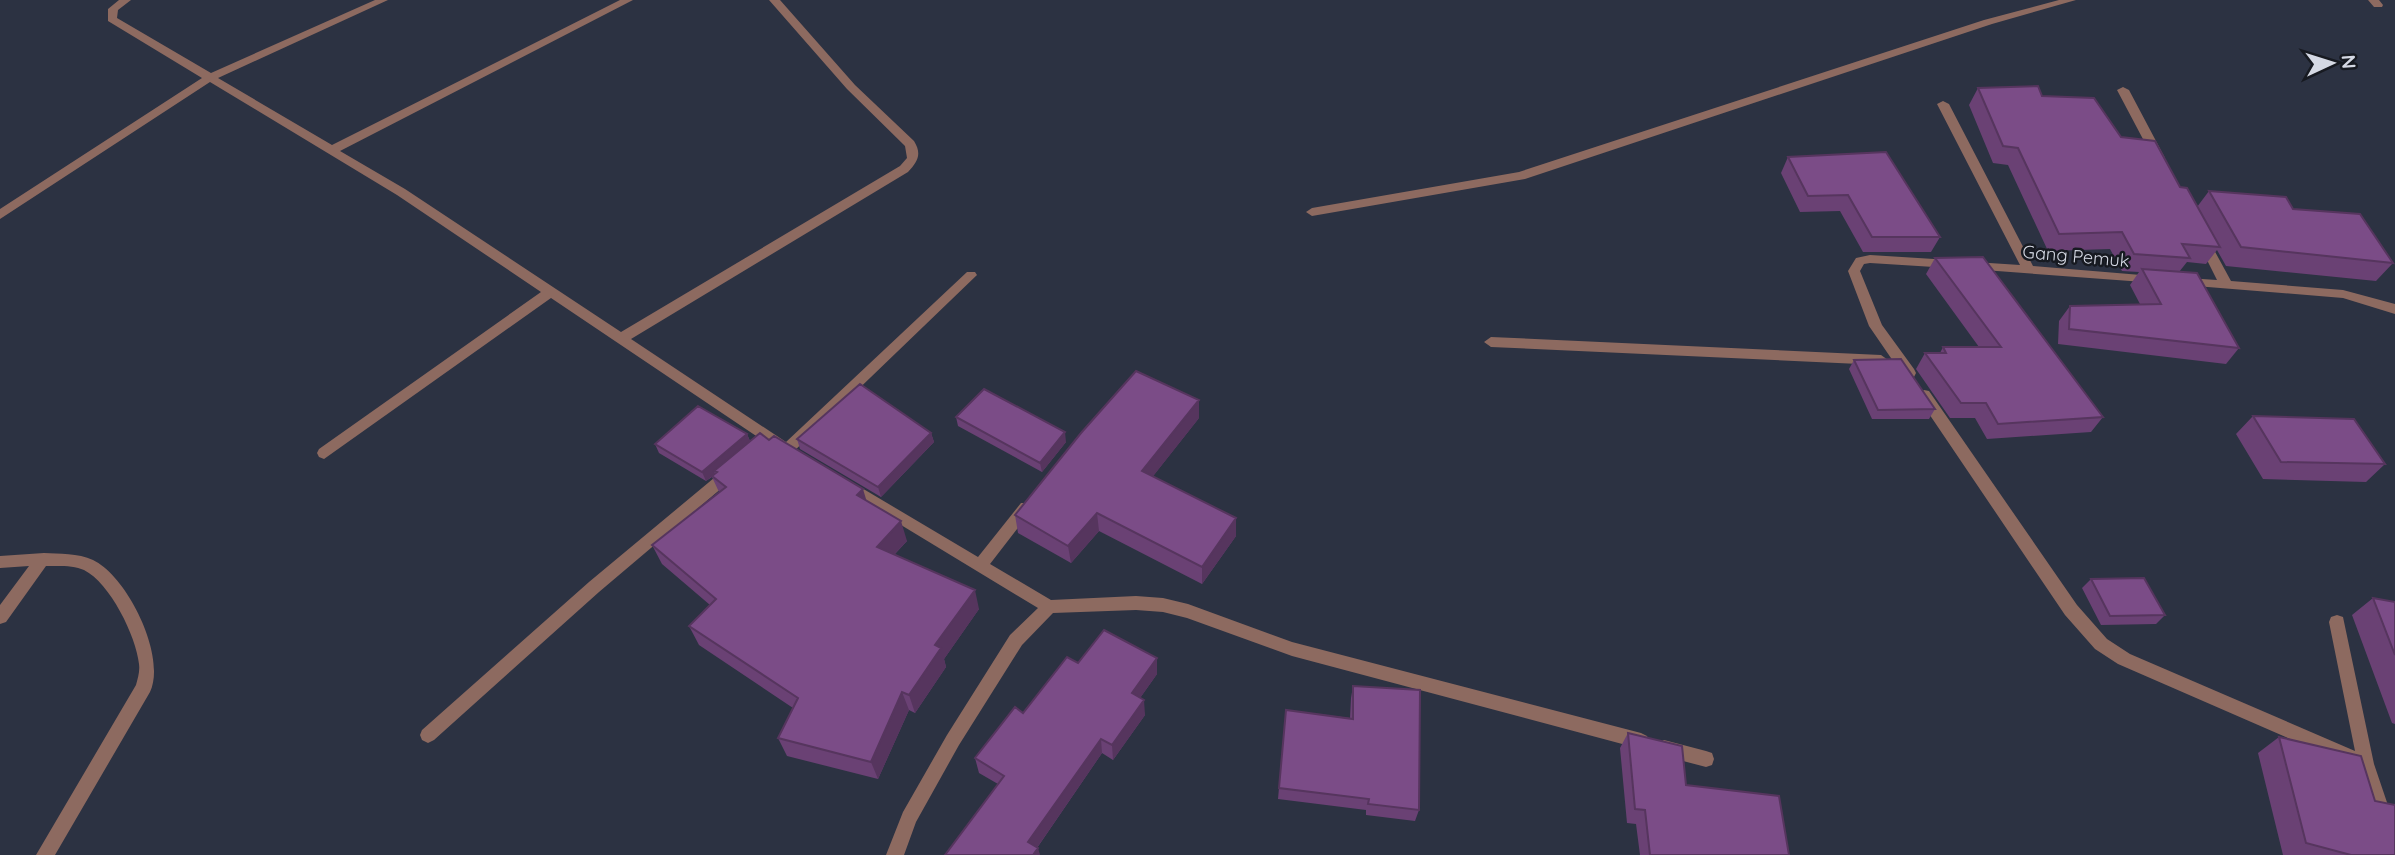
<svg xmlns="http://www.w3.org/2000/svg" width="2395" height="855" font-family="Quicksand,sans-serif">
<style>
.lines{fill:none;stroke-linecap:round;stroke-linejoin:round}
.service{fill:#8d6a60;fill-rule:evenodd}
.minor{fill:#8d6a60;fill-rule:evenodd}
.wall{fill:#6a4174}
.shaded-wall{fill:#56355e}
.building{fill:#7b4c87;stroke:#56355e;stroke-width:2}
.labels{text-anchor:middle;dominant-baseline:central;stroke-width:5;stroke-linejoin:round;paint-order:stroke}
.street-label{font-size:18px;fill:#d5d9e4;stroke:#171a21}
</style>
<rect width="100%" height="100%" fill="#2c3242"/>
<g class="lines">
<path class="service" d="M2368 0H2379L2383 5 2382 7H2374Z
M1491 337 1881 355 1888 360 1881 365 1491 347 1484 342Z"/>
<path class="minor" d="M119 0H131L118 10 117 18 211 73 375 0H388L218 78 332 145 620 0H633L340 151 405 189 621 332 900 166 907 158 905 146 847 89 769 0H780L855 85 914 141C922 154 918 161 908 172L631 339 786 442 967 272H975L977 275 791 454 786 456 551 298 324 459 319 457 317 453 319 449 541 292 397 195 210 82 0 219V209L202 78 108 21V9Z
M2059 0H2076L1992 24 1525 179 1312 216 1306 212 1312 208 1519 172 1984 20Z
M2123 87 2129 90 2165 158 2163 161 2159 162 2153 158 2117 90Z
M1943 101 1949 104 2033 266 2153 276 2159 280 2157 283 1970 269 1968 266 1974 262 2020 265 1937 104Z
M2203 236 2207 237 2231 281 2343 290 2395 304V314L2343 298 2183 285 2181 282 2183 279 2187 278 2217 280 2197 240Z
M1870 255 1950 260 1956 264 1950 268 1870 263 1864 264 1860 271 1882 325 1914 369 1916 373 1914 377H1904L1869 326 1848 271 1856 258Z
M1924 390 1929 391 2077 605 2107 639 2130 654 2355 751 2329 622 2331 617 2337 615 2343 617 2374 764 2395 826V855H2387L2386 853 2359 769 2118 664 2095 649 2065 615 1919 399 1917 395Z
M731 466 736 468 738 472 736 476 599 592 434 740 428 743 422 740 420 735 422 730 589 582 726 468Z
M850 481 978 557 1021 503H1031L1033 507 1031 511 990 564 1051 600 1136 596 1163 598 1188 604 1292 642 1641 733 1647 736 1649 741 1647 746 1641 749 1292 656 1187 618 1163 612 1136 610 1053 613 1022 645 959 745 916 822 904 855H886L903 812 947 735 1010 635 1038 608 845 491 843 487 845 483Z
M44 553C59 554 78 553 93 560 127 576 167 656 150 692L55 855H36L136 685C138 678 140 671 139 664 136 636 110 583 84 570 74 565 58 566 46 566L6 622 0 624V605L29 566 0 568V556Z
M1664 740 1706 751 1712 753 1714 759 1712 765 1706 767 1664 756 1658 753 1656 748 1658 743Z"/>
</g>
<path class="wall" d="M1978 88 2042 96 2121 137 2180 187 2197 207 2209 191 2293 209 2393 263 2376 281 2226 266 2217 250 2206 264 2187 262 2179 272 2239 348 2226 364 2058 344 2059 321 2070 306 2140 304 2130 285 2139 272 2122 271 2110 249 2048 251 2008 165 1993 163 1969 105Z
M1788 157 1940 237 1931 252H1863L1840 211 1800 212 1781 173Z
M1935 258 2103 417 2091 432 1987 439 1975 418H1950L1916 369 1925 353H1940L1943 347H1979L1926 274Z
M1854 360 1935 409 1929 419H1872L1849 369Z
M2253 416 2385 464 2366 482 2263 479 2236 434Z
M956 417 1066 442 1042 472 958 426Z
M1199 418 1153 476 1236 536 1202 584 1099 531 1071 563 1018 533 1015 515Z
M931 433 934 442 881 497 800 449 797 439Z
M747 434 750 441 866 501 907 541 895 554 979 609 944 659 946 667 915 713 909 710 878 779 787 756 778 738 793 708 699 645 689 626 710 605 662 564 652 545 719 492 712 477 706 481 659 453 655 444Z
M2091 579 2165 615 2156 624 2101 625 2082 588Z
M2373 598 2395 602V724L2392 723 2352 615Z
M1157 658V674L1140 698 1145 715 1113 760 1102 753 1037 848 1040 855 998 784 979 773 975 758 1023 713Z
M1353 686 1419 810 1415 821 1366 815V810L1278 799 1286 710 1350 718 1351 698Z
M1628 733 1686 785 1789 855H1640L1636 824 1627 823 1620 748Z
M2279 737 2375 801 2395 855H2283L2258 753Z"/>
<path class="shaded-wall" d="M1199 400V418L1143 489 1142 471Z
M1065 432 1066 442 1042 472 1040 463Z
M931 433 934 442 881 497 878 487Z
M747 434 751 444 714 471 715 474 706 481 702 472Z
M863 489 869 509 857 495Z
M1097 513 1099 531 1071 563 1068 546Z
M1236 518V536L1202 584V567Z
M901 521 907 541 883 566 877 547Z
M975 590 979 609 944 659 946 667 915 713 909 695 935 645Z
M1157 658V674L1133 708 1132 693Z
M902 692 909 710 878 779 871 762Z
M1144 700 1145 715 1113 760 1112 745Z
M1101 739 1102 753 1032 855 1028 842Z
M1038 848 1040 855H1033Z"/>
<path class="building" d="M2038 86 2042 96 2094 98 2121 137 2155 141 2180 187 2187 188 2220 247 2182 244 2190 258 2134 254 2122 232 2059 234 2018 148 2003 146 1978 88Z
M1886 152 1940 237H1872L1848 195 1808 196 1788 157Z
M2209 191 2286 197 2293 209 2360 214 2393 263 2241 247Z
M1983 257 2103 417 1998 424 1986 403H1961L1925 353H1946L1943 347H2001L1935 258Z
M2142 269 2197 273 2239 348 2069 329 2070 306 2161 304Z
M1901 359 1935 409 1878 410 1854 360Z
M1136 371 1199 400 1142 471 1236 518 1202 567 1097 513 1068 546 1015 515 1081 433Z
M860 384 931 433 878 487 797 439Z
M984 389 1065 432 1040 463 956 417Z
M698 406 747 434 702 472 655 444Z
M2253 416 2354 419 2385 464 2281 462Z
M760 433 769 440 774 436 863 489 857 495 901 521 877 547 975 590 935 645 941 648 909 695 902 692 871 762 778 738 798 698 689 626 716 599 652 545 726 487 712 476 717 472 714 471Z
M2144 578 2165 615 2110 616 2091 579Z
M2373 598 2395 602V655Z
M1104 630 1157 658 1132 693 1144 700 1112 745 1101 739 1028 842 1038 848 1033 855H945L1004 776 975 758 1015 707 1023 713 1067 657 1078 663Z
M1353 686 1420 690 1419 810 1368 804 1369 799 1279 788 1286 710 1353 719Z
M1628 733 1682 746 1686 785 1779 796 1789 855H1650L1645 810 1635 809Z
M2279 737 2361 756 2375 801 2395 805V855H2351L2306 843Z"/>
<g class="labels">
<g class="street-label">
<text transform="translate(2076 256) rotate(5)">Gang Pemuk</text>
</g>
</g>
<g transform="translate(2332 63) rotate(86)" stroke="#171a21" stroke-width="5" paint-order="stroke">
<path d="M0-5L12 26L0 18L-12 26Z" fill="#d5d9e4"/>
<text y="-10" font-size="19" font-weight="bold" text-anchor="middle" fill="#d5d9e4">N</text>
</g>
</svg>
